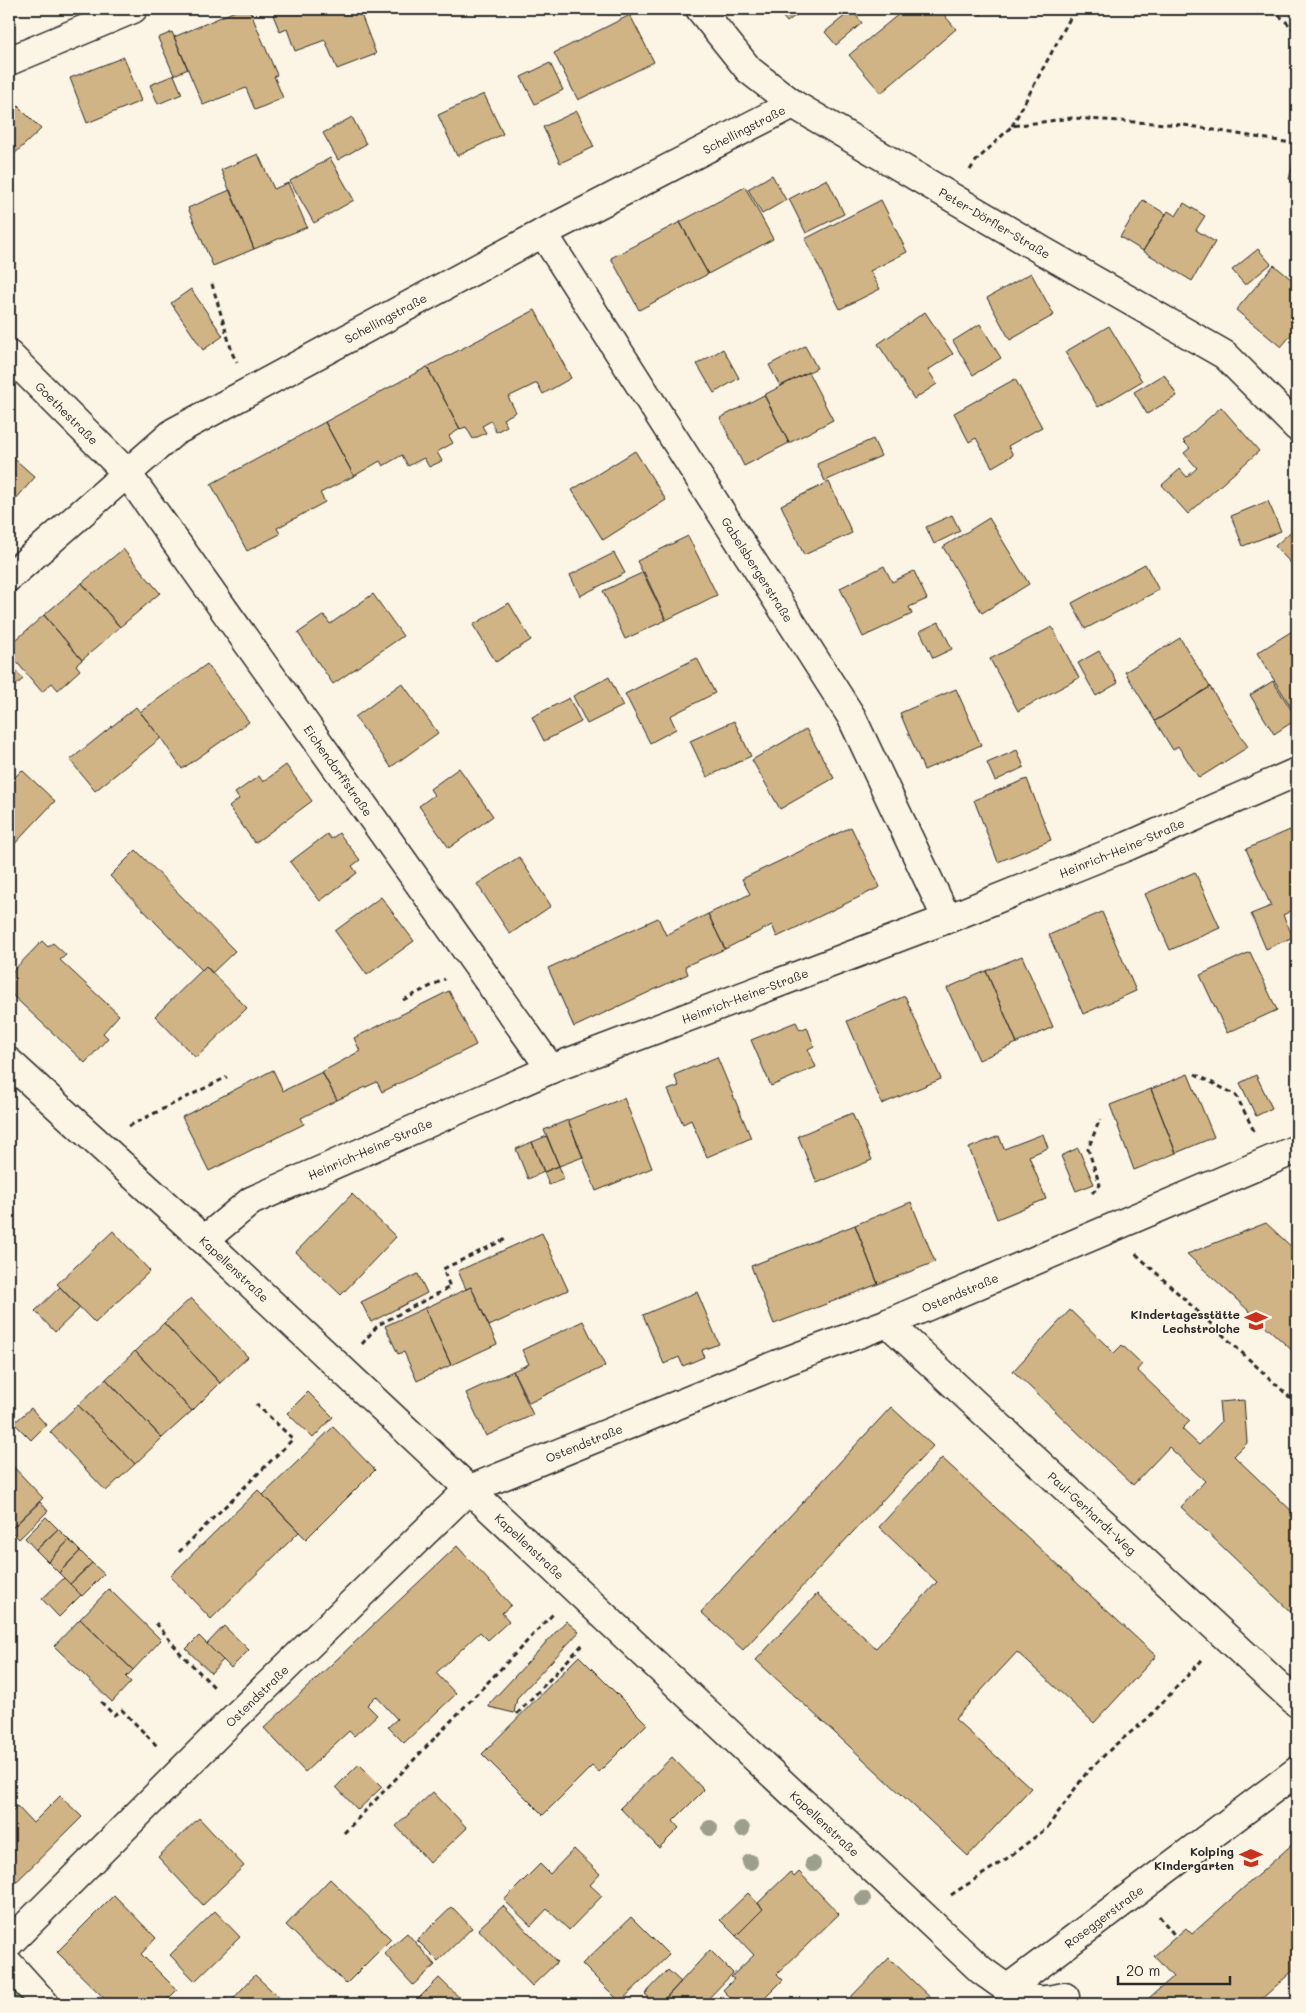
<svg xmlns="http://www.w3.org/2000/svg" width="1306" height="2013" font-family="Mali,sans-serif">
<style>
.green{fill:#bfda92;stroke:#75825e}
.building{fill:#d0b485;stroke:#2b2b2b}
.lines{fill:none;stroke-linecap:round;stroke-linejoin:round}
.minor-casing{stroke:#2b2b2b;stroke-width:31}
.path{stroke:#2b2b2b;stroke-width:3;stroke-dasharray:5 4;stroke-linecap:butt}
.minor{stroke:#fcf5e5;stroke-width:28}
.tree{fill:#9d9e8d}
.labels{text-anchor:middle;dominant-baseline:central;stroke-width:4;stroke-linejoin:round;paint-order:stroke}
.street-label{font-size:12px;fill:#2b2b2b;stroke:#fcf5e5}
.poi-label{font-size:12px;font-weight:bold;fill:#2b2b2b;stroke:#fcf5e5;text-anchor:end}
</style>
<rect width="100%" height="100%" fill="#fcf5e5"/>
<filter id="ink" filterUnits="userSpaceOnUse"><feTurbulence type="fractalNoise" baseFrequency=".02" numOctaves="2"/><feDisplacementMap in="SourceGraphic" scale="10" xChannelSelector="R" yChannelSelector="G"/><feConvolveMatrix kernelMatrix="1 2 1 2 8 2 1 2 1" color-interpolation-filters="sRGB"/></filter>
<g filter="url(#ink)">
<path class="green" d="M9 1989 21 1994 32 2004H9Z"/>
<path class="building" d="M240 9H249L277 75 274 76 283 98 255 110 246 88 203 105 174 37Z
M288 9H359L376 54 337 69 325 40 295 51 287 29 280 32 273 15Z
M589 9H604L591 15Z
M776 9H804L787 22Z
M905 9H939L956 29 881 93 849 55Z
M974 9H987L981 15Z
M852 10 862 23 836 45 825 32Z
M630 15 654 62 578 100 554 53Z
M172 32 188 69 174 75 158 38Z
M124 57 141 101 87 123 70 78Z
M550 63 563 90 535 104 521 77Z
M174 75 182 94 158 104 150 85Z
M484 94 503 134 457 156 438 115Z
M9 97 41 129 9 159Z
M577 111 594 147 560 163 543 127Z
M352 117 366 144 338 160 323 133Z
M258 154 274 189 288 183 307 227 254 249 221 170Z
M330 158 354 200 314 223 290 181Z
M1294 161 1297 162V181L1289 179Z
M772 175 786 200 762 214 748 189Z
M827 179 844 214 806 233 789 199Z
M745 187 773 239 708 274 680 222Z
M230 190 254 249 213 266 188 208Z
M881 200 907 252 870 271 880 289 840 309 805 239Z
M1143 200 1166 214 1143 251 1120 237Z
M1184 203 1205 216 1196 230 1215 242 1192 281 1143 251 1168 211 1176 216Z
M680 222 708 274 639 310 611 258Z
M1258 249 1271 264 1245 285 1232 270Z
M1274 265 1297 284V328L1281 347 1236 310Z
M1031 273 1054 315 1010 340 987 298Z
M191 289 223 336 203 350 171 303Z
M535 310 571 378 543 394 537 383 508 397 516 412 503 419 507 426 496 432 491 421 482 426 486 433 473 439 466 427 460 429 427 367Z
M925 312 953 354 928 370 937 384 914 399 878 344Z
M980 324 1001 358 973 375 953 341Z
M1109 326 1142 381 1098 407 1065 352Z
M805 346 817 368 780 386 769 365Z
M723 349 739 378 714 393 697 364Z
M427 367 460 429 449 436 453 443 437 452 442 461 429 467 424 458 408 466 402 455 383 466 380 461 354 476 325 422Z
M808 372 833 420 789 443 764 395Z
M1164 374 1177 396 1147 414 1134 392Z
M1015 379 1042 427 1008 446 1013 455 992 467 976 438 969 442 954 413Z
M764 395 789 443 744 466 720 418Z
M1221 407 1259 451 1188 514 1162 485 1180 469 1187 477 1197 468 1184 453 1190 448 1183 441Z
M325 422 354 476 320 493 325 502 277 528 280 534 247 551 211 484Z
M873 439 881 456 825 481 817 464Z
M635 451 666 500 603 540 572 490Z
M9 454 35 477 9 507Z
M829 482 852 533 804 555 781 505Z
M1268 501 1281 531 1243 546 1231 516Z
M952 515 960 531 934 544 926 527Z
M989 518 1029 584 982 613 943 547Z
M1297 526V570L1275 546Z
M688 536 717 595 666 620 637 561Z
M123 549 160 593 120 627 82 583Z
M614 553 625 573 580 596 570 575Z
M1145 564 1159 590 1085 629 1072 603Z
M884 566 892 582 914 571 927 599 909 607 912 614 863 637 840 588Z
M644 572 666 620 625 639 603 591Z
M82 583 120 627 82 660 44 615Z
M373 594 403 636 333 684 298 633 324 615 330 624Z
M509 603 531 640 496 662 473 625Z
M44 615 82 660 76 665 80 670 58 690 52 683 42 692 9 653V646Z
M939 622 952 649 933 658 920 631Z
M1052 627 1079 678 1018 711 990 659Z
M1297 628V716L1257 653Z
M1180 638 1210 687 1155 721 1125 672Z
M1099 651 1118 683 1096 696 1078 663Z
M697 658 715 693 670 716 676 729 650 743 625 694Z
M9 662 23 679 9 691Z
M207 664 249 722 182 769 161 738 140 712Z
M609 677 623 706 587 724 573 696Z
M1273 681 1297 719 1274 734 1250 695Z
M402 683 438 733 391 767 355 717Z
M1210 687 1248 747 1199 778 1178 746 1173 750 1155 721Z
M956 689 981 745 924 770 900 713Z
M569 698 581 722 544 741 532 717Z
M136 707 161 738 95 791 70 760Z
M734 721 751 756 707 777 690 741Z
M806 729 834 778 780 809 752 760Z
M1017 750 1024 767 995 781 987 763Z
M286 765 312 801 255 843 229 807 239 799 235 793 259 776 263 782Z
M459 768 493 816 449 848 419 806 434 795 430 789Z
M22 770 55 801 9 850V783Z
M1027 779 1051 840 998 862 974 800Z
M851 827 880 887 777 937 772 925 725 949 708 914 750 894 742 879Z
M1290 830 1297 847V908L1283 915 1293 937 1266 949 1251 914 1271 906 1246 849Z
M339 833 360 860 352 866 357 873 320 901 290 862 327 834 331 839Z
M136 850 235 951 212 973 206 966 202 970 110 876Z
M519 857 551 906 510 934 477 884Z
M1195 872 1220 928 1170 950 1145 894Z
M381 897 414 941 367 975 335 931Z
M1102 912 1136 991 1083 1014 1049 935Z
M708 914 725 949 685 966 688 974 574 1027 548 968 658 918 666 935Z
M42 941 48 947 53 943 66 955 60 960 119 1015 103 1033 108 1038 85 1063 9 992V975Z
M1250 952 1277 1010 1227 1033 1200 975Z
M1022 956 1053 1027 1017 1043 986 971Z
M206 966 247 1008 196 1058 155 1016Z
M986 971 1017 1043 979 1060 947 988Z
M449 991 476 1045 382 1092 377 1082 337 1100 322 1072 360 1051 354 1038Z
M905 996 941 1079 882 1104 847 1021Z
M796 1022 800 1030 807 1027 814 1046 808 1049 816 1067 771 1086 751 1040Z
M717 1057 751 1138 707 1157 691 1120 683 1124 668 1090 679 1086 674 1075Z
M273 1070 283 1091 322 1072 337 1100 301 1118 304 1124 209 1171 182 1117Z
M1188 1074 1214 1137 1176 1153 1151 1089Z
M1256 1075 1272 1108 1256 1116 1240 1083Z
M1151 1089 1176 1153 1134 1170 1110 1105Z
M624 1098 652 1168 596 1191 568 1120Z
M852 1113 872 1160 817 1183 798 1136Z
M568 1120 583 1157 559 1166 544 1130Z
M1043 1134 1048 1148 1029 1156 1046 1199 997 1219 969 1148 999 1136 1004 1149Z
M547 1136 559 1166 544 1172 532 1142Z
M532 1142 544 1172 528 1179 516 1149Z
M1078 1148 1094 1184 1076 1191 1061 1156Z
M559 1166 564 1179 549 1185 544 1172Z
M352 1194 396 1237 341 1295 296 1252Z
M911 1202 935 1262 878 1284 855 1225Z
M1266 1223 1297 1252V1355L1187 1254Z
M855 1225 878 1284 774 1324 751 1266Z
M113 1231 150 1271 95 1323 57 1284Z
M542 1233 568 1290 489 1326 471 1287 466 1289 458 1271Z
M418 1274 427 1293 371 1322 361 1302Z
M60 1287 80 1308 55 1332 35 1311Z
M471 1287 497 1344 451 1365 425 1308Z
M697 1292 719 1344 702 1350 704 1357 683 1366 679 1357 664 1364 643 1315Z
M191 1298 248 1357 220 1383 164 1323Z
M425 1308 451 1365 417 1381 404 1352 398 1354 385 1326Z
M1070 1310 1114 1353 1122 1345 1142 1364 1137 1370 1190 1421 1182 1429 1199 1445 1221 1422 1219 1402 1244 1400 1247 1443 1234 1456 1297 1516V1618L1181 1507 1205 1481 1169 1447 1133 1485 1013 1371Z
M583 1321 605 1366 529 1403 513 1371 529 1364 522 1350Z
M164 1323 220 1383 192 1411 135 1351Z
M135 1351 192 1411 162 1438 106 1379Z
M513 1371 533 1415 486 1436 466 1393Z
M106 1379 162 1438 135 1464 78 1405Z
M308 1392 333 1417 313 1438 287 1413Z
M78 1405 135 1464 106 1491 50 1432Z
M891 1407 933 1446 743 1650 701 1612Z
M31 1408 46 1425 31 1440 14 1423Z
M333 1427 375 1470 306 1539 263 1495Z
M942 1458 1156 1656 1094 1723 1017 1652 955 1719 1031 1788 968 1856 756 1660 817 1594 876 1648 937 1582 879 1527Z
M9 1462 43 1498 9 1531Z
M258 1490 299 1532 211 1619 170 1576Z
M40 1502 48 1511 19 1539 10 1530Z
M46 1517 58 1529 36 1550 25 1538Z
M58 1529 69 1540 48 1562 36 1550Z
M69 1540 80 1551 59 1573 48 1562Z
M457 1546 511 1605 502 1613 509 1621 488 1640 480 1632 436 1673 456 1694 404 1743 388 1727 397 1719 376 1696 367 1705 377 1715 354 1736 349 1731 305 1772 264 1728Z
M80 1551 92 1563 70 1584 59 1573Z
M92 1563 104 1574 82 1596 70 1584Z
M64 1578 81 1595 59 1617 42 1599Z
M109 1589 161 1640 133 1670 80 1619Z
M80 1619 133 1670 126 1677 131 1682 112 1702 54 1646Z
M566 1621 579 1632 517 1698 514 1713 489 1707 490 1703Z
M224 1626 249 1650 231 1668 207 1644Z
M199 1636 223 1660 211 1673 186 1649Z
M579 1656 647 1724 599 1772 592 1766 543 1815 482 1754Z
M672 1757 704 1790 673 1821 679 1828 659 1848 620 1808Z
M359 1764 382 1787 358 1810 336 1787Z
M433 1792 467 1828 430 1863 396 1826Z
M60 1796 82 1817 9 1889V1814L17 1806 33 1823Z
M199 1818 244 1866 203 1905 158 1857Z
M1297 1840V1967L1256 2004H1142L1173 1977 1154 1956 1186 1928 1192 1934Z
M574 1849 600 1874 590 1885 602 1896 569 1930 547 1909 531 1926 504 1900 540 1864 550 1874Z
M790 1872 794 1877 799 1872 839 1914 777 1974 783 1980 759 2004H737L723 1990 734 1979 731 1977 754 1955 736 1936 763 1909 758 1903Z
M330 1879 391 1939 346 1984 286 1925Z
M748 1893 763 1909 736 1936 720 1920Z
M114 1895 156 1938 141 1954 177 1990 163 2004H110L57 1952Z
M503 1906 557 1962 532 1986 478 1929Z
M452 1907 472 1928 438 1961 417 1940Z
M215 1911 240 1937 195 1981 170 1955Z
M631 1917 669 1955 620 2002 582 1964Z
M407 1933 435 1965 413 1985 384 1953Z
M710 1950 733 1973 703 2004H660Z
M889 1958 937 2004H844Z
M668 1970 681 1982 660 2004H656L645 1994Z
M255 1975 286 2004H220L226 1998 230 2002Z
M439 1978 466 2004H413Z"/>
<g class="lines">
<defs>
<g id="minor">
<path id="s1" d="M700 9 749 70 793 104 1043 251 1225 355 1297 427"/>
<path d="M9 61 133 9"/>
<path id="s2" d="M543 233 851 716 947 919"/>
<path id="s3" d="M9 355 126 472 551 1069"/>
<path id="s4" d="M9 577 174 432 543 233 793 104"/>
<path id="s5" d="M9 1062 204 1240 981 1970C998 1982 1016 1998 1037 2000 1046 2001 1057 1998 1065 1997"/>
<path id="s6" d="M204 1240 251 1201 551 1069 947 919 1128 846 1297 772"/>
<path id="s7" d="M888 1323 1297 1703"/>
<path id="s8" d="M9 1943 233 1719 468 1490 778 1364 888 1323 1297 1149"/>
<path d="M9 1964 45 2004"/>
<path id="s9" d="M1007 1989 1297 1771"/>
</g>
</defs>
<use href="#minor" class="minor-casing"/>
<path class="path" d="M1272 9 1297 32
M1012 126 1075 9
M970 170 976 161 1012 126 1072 118 1184 125 1297 144
M212 284 233 355 237 362
M403 1000 445 979
M1195 1074 1236 1095 1254 1131
M129 1126 227 1077
M1092 1193 1100 1185 1088 1149 1100 1119
M1136 1254 1297 1404
M362 1344 378 1325 450 1287 443 1269 506 1239
M179 1552 293 1439 256 1404
M156 1623 181 1654 216 1689
M101 1702 114 1715 122 1710 158 1747
M517 1714 583 1644
M344 1833 554 1613
M951 1895 1006 1859 1047 1828 1087 1772 1115 1745 1147 1719 1202 1660
M1159 1916 1176 1937"/>
<use href="#minor" class="minor"/>
</g>
<g class="tree">
<circle cx="710" cy="1828" r="8"/>
<circle cx="742" cy="1829" r="8"/>
<circle cx="750" cy="1862" r="8"/>
<circle cx="813" cy="1864" r="8"/>
<circle cx="863" cy="1899" r="8"/>
</g>
</g>
<defs>
<symbol id="school-bare" viewBox="-9 -9 18 18"><path d="M0-5L7-2L0 1L-7-2ZM-4 1L0 2.5L4 1V4Q0 6-4 4Z" fill="#c8321e" stroke="#fcf5e5" stroke-width="2.5" paint-order="stroke"/></symbol>
</defs>
<g fill-rule="evenodd">
<use href="#school-bare" x="1240" y="1305" width="32" height="32"/>
<use href="#school-bare" x="1235" y="1842" width="32" height="32"/>
</g>
<g class="labels">
<g class="street-label">
<text stroke="none"><textPath href="#s4" startOffset="865">Schellingstraße</textPath></text>
<text stroke="none"><textPath href="#s1" startOffset="368">Peter-Dörfler-Straße</textPath></text>
<text stroke="none"><textPath href="#s4" startOffset="460">Schellingstraße</textPath></text>
<text stroke="none"><textPath href="#s3" startOffset="82">Goethestraße</textPath></text>
<text stroke="none"><textPath href="#s2" startOffset="399">Gabelsbergerstraße</textPath></text>
<text stroke="none"><textPath href="#s3" startOffset="532">Eichendorffstraße</textPath></text>
<text stroke="none"><textPath href="#s6" startOffset="1001">Heinrich-Heine-Straße</textPath></text>
<text stroke="none"><textPath href="#s6" startOffset="596">Heinrich-Heine-Straße</textPath></text>
<text stroke="none"><textPath href="#s6" startOffset="191">Heinrich-Heine-Straße</textPath></text>
<text stroke="none"><textPath href="#s5" startOffset="306">Kapellenstraße</textPath></text>
<text stroke="none"><textPath href="#s8" startOffset="1175">Ostendstraße</textPath></text>
<text stroke="none"><textPath href="#s8" startOffset="770">Ostendstraße</textPath></text>
<text stroke="none"><textPath href="#s7" startOffset="279">Paul-Gerhardt-Weg</textPath></text>
<text stroke="none"><textPath href="#s5" startOffset="711">Kapellenstraße</textPath></text>
<text stroke="none"><textPath href="#s8" startOffset="350">Ostendstraße</textPath></text>
<text stroke="none"><textPath href="#s5" startOffset="1116">Kapellenstraße</textPath></text>
<text stroke="none"><textPath href="#s9" startOffset="121">Roseggerstraße</textPath></text>
</g>
<g class="poi-label">
<text x="1240" y="1314">Kindertagesstätte<tspan x="1240" dy="14">Lechstrolche</tspan></text>
<text x="1234" y="1851">Kolping<tspan x="1234" dy="14">Kindergarten</tspan></text>
</g>
</g>
<rect width="1306" height="2013" fill="none" stroke="#fcf5e5" stroke-width="30"/>
<rect x="15" y="15" width="1276" height="1983" fill="none" stroke="#2b2b2b" stroke-width="2" filter="url(#ink)"/>
<path d="M1118 1976v8h112v-8" fill="none" stroke="#2b2b2b" stroke-width="2.5"/>
<text x="1126" y="1976" font-size="15" fill="#2b2b2b" stroke="#fcf5e5" stroke-width="4" paint-order="stroke">20 m</text>
</svg>
